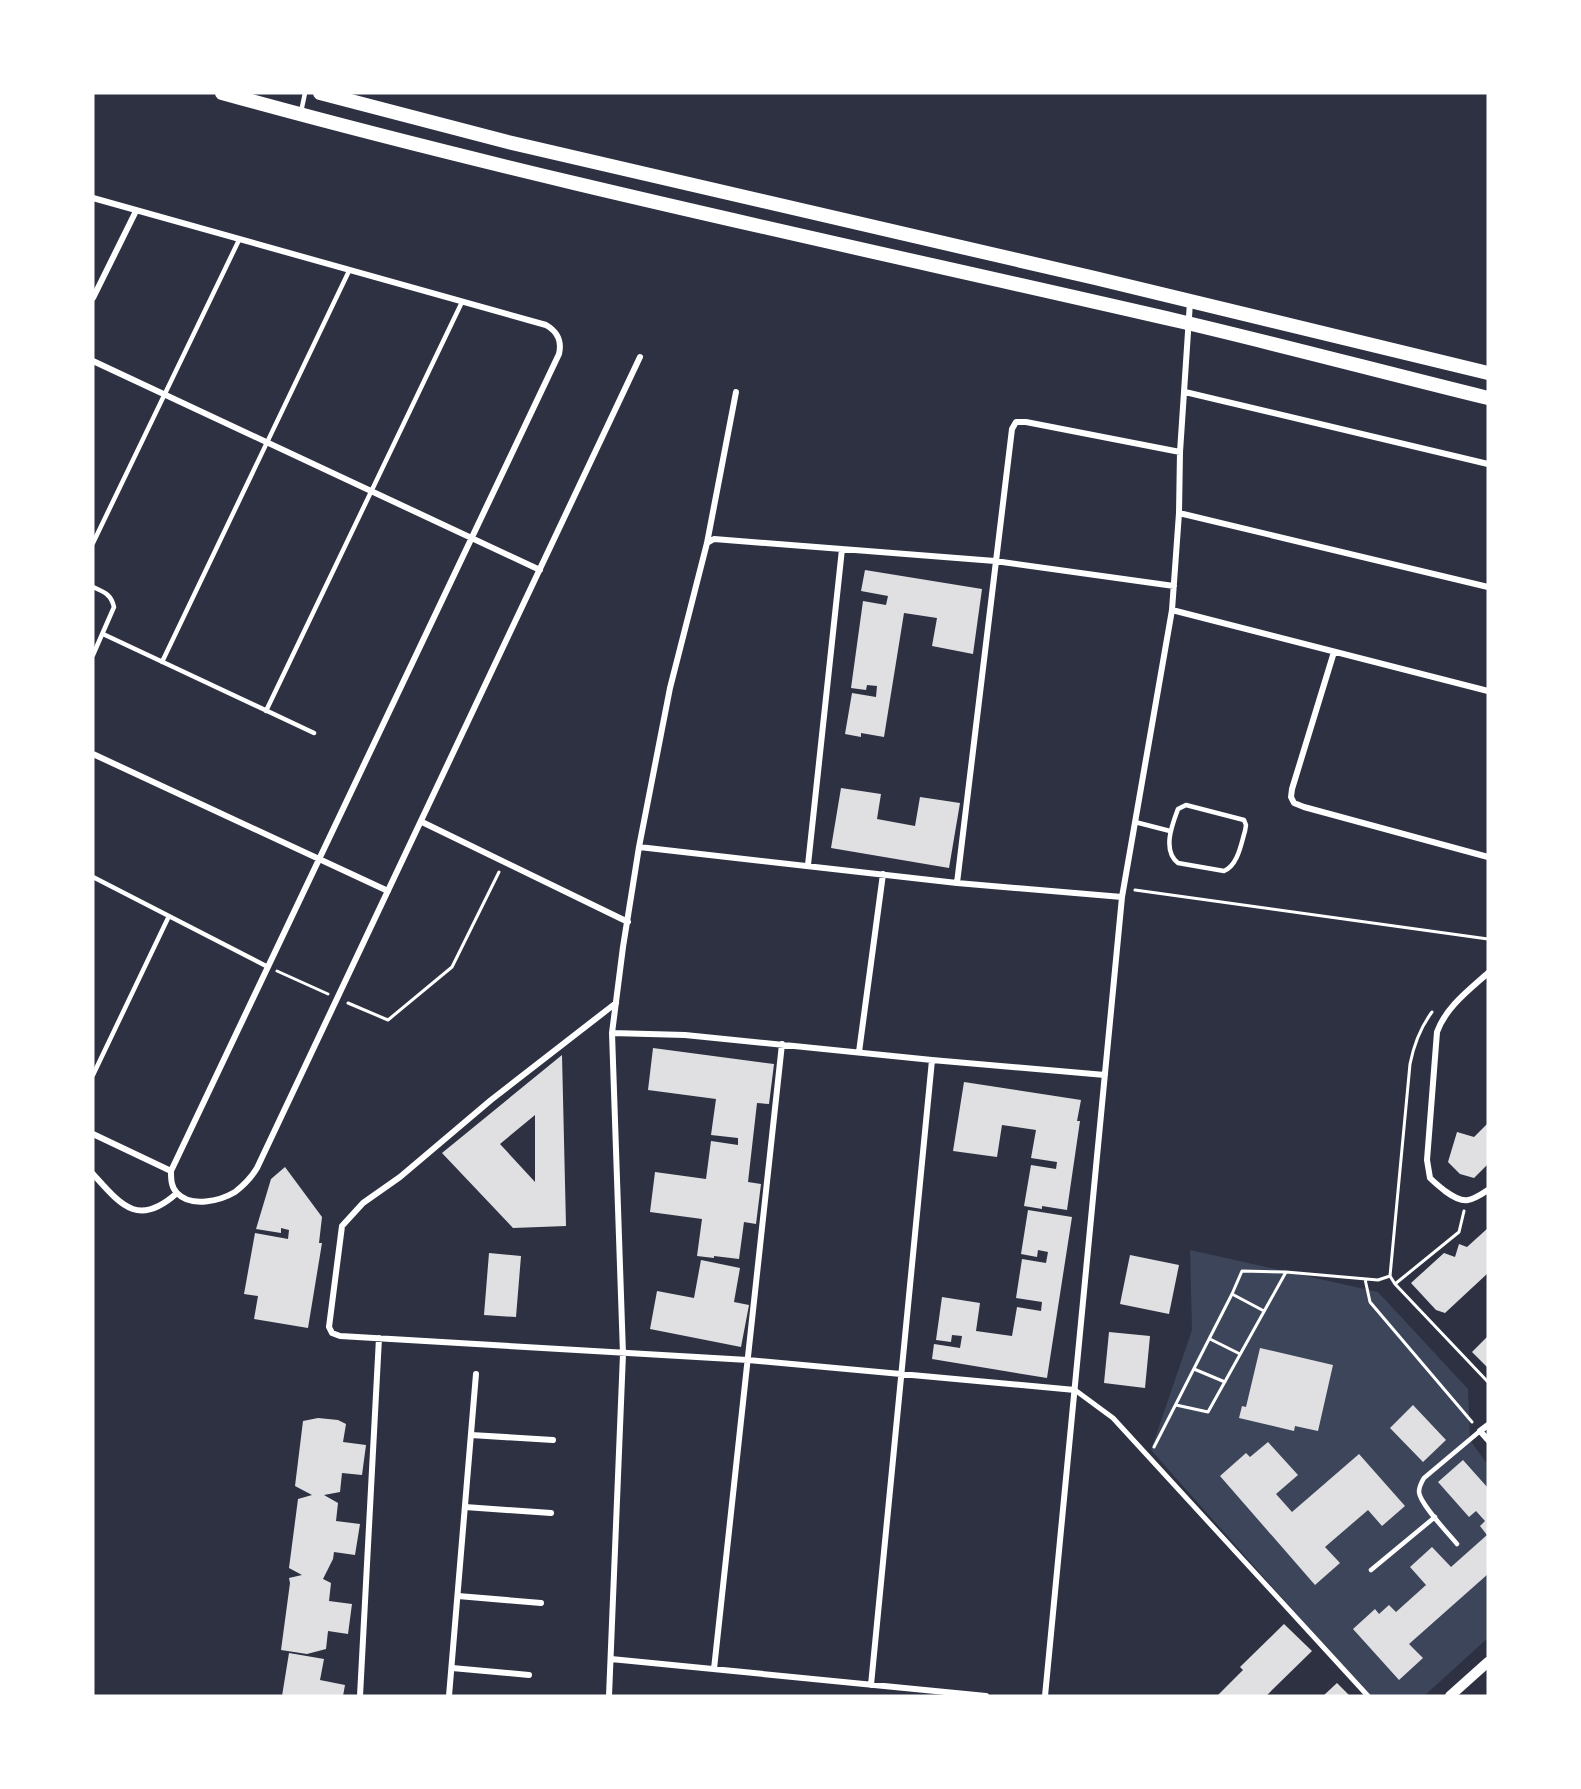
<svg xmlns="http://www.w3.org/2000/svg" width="1581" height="1789" font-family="Overpass,sans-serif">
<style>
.green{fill:#3c4559}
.building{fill:#e0e0e3;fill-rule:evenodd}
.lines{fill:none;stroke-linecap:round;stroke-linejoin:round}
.path{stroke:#fff;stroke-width:3}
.service{stroke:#fff;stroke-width:4.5}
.pedestrian{stroke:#fff;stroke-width:5}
.minor{stroke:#fff;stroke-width:6}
.tertiary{stroke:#fff;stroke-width:10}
.primary{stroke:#fff;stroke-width:14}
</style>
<rect width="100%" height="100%" fill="#2d3142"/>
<path class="green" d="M1190 1250 1378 1292 1468 1389 1470 1440 1488 1465V1638L1424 1696H1369L1151 1450 1192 1330Z"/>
<path class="building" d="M865 570 982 589 973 654 932 646 937 618 904 613 884 737 861 733V737L845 734 852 693 876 697 877 686 867 685 866 690 851 688 863 601 886 605 888 596 861 591Z
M841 788 881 794 877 819 915 826 920 797 960 803 949 868 831 848Z
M653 1048 774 1064 769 1104 757 1103 748 1182 761 1184 756 1224 744 1222 739 1259 714 1256V1258L697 1256 702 1219 650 1212 655 1172 706 1179 711 1141 738 1145V1138L711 1135 716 1099 648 1090Z
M562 1055 566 1226 513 1228 442 1153ZM535 1115V1182L500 1144Z
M964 1082 1081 1100 1077 1121H1080L1067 1210 1042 1206V1209L1024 1206 1031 1165 1056 1169 1057 1162 1031 1158 1036 1130 1002 1125 997 1157 953 1151Z
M1488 1123V1164L1474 1178 1460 1174 1448 1162 1457 1132 1474 1137Z
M285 1167 322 1217 319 1243H322L308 1328 254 1319 258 1296 244 1294 255 1233 288 1239 289 1230 281 1228V1233L256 1229 271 1179Z
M1028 1210 1072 1217 1047 1378 932 1359 934 1344 960 1348 962 1336 952 1335 951 1342 936 1340 942 1297 980 1303 976 1331 1012 1336 1017 1307 1041 1311 1042 1302 1016 1298 1022 1259 1046 1263 1048 1252 1038 1250 1037 1257 1021 1254Z
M1488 1228V1273L1445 1313 1436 1310 1411 1283 1444 1253 1455 1257 1459 1244 1467 1247Z
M489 1253 521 1256 516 1317 484 1315Z
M1130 1255 1179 1265 1169 1314 1120 1304Z
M701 1260 740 1268 734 1302 749 1305 741 1347 650 1329 657 1291 694 1298Z
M1109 1332 1150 1336 1145 1388 1104 1383Z
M1488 1336V1368L1472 1352Z
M1260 1348 1333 1365 1318 1431 1295 1426 1294 1431 1239 1418 1242 1406 1246 1407Z
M1413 1405 1446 1440 1423 1462 1390 1428Z
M318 1418 338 1420 346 1424 343 1442 366 1445 362 1475 342 1473 340 1492 324 1495 338 1503 336 1521 360 1524 355 1555 334 1552 333 1559 323 1579 331 1583 329 1601 352 1604 348 1634 328 1631 326 1649 307 1654 281 1650 290 1583 289 1578 302 1575 289 1568 298 1499 312 1495 295 1486 303 1421Z
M1268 1442 1298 1475 1276 1494 1292 1512 1359 1454 1405 1506 1382 1526 1368 1510 1325 1547 1340 1563 1315 1585 1220 1476 1246 1453 1250 1457Z
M1463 1460 1488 1488V1574L1409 1644 1423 1658 1399 1680 1353 1629 1375 1609 1379 1614 1389 1605 1396 1612 1426 1585 1410 1567 1432 1547 1451 1567 1487 1535 1480 1526 1485 1521 1476 1511 1469 1517 1438 1482Z
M1284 1624 1312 1651 1266 1696H1217L1243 1670 1240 1667Z
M289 1653 324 1659 320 1680 345 1685 343 1696H282Z
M1337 1683 1350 1696H1323Z"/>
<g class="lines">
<path class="path" d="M1135 890 1488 939
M277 971 328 994
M348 1003 388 1020 452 967 499 872
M1432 1012C1420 1028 1414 1044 1410 1064L1390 1276 1395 1284 1488 1382
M1365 1279 1370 1302 1472 1422
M1395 1284 1459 1232 1464 1211
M1232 1294 1264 1311
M1210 1339 1240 1354
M1194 1369 1225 1382
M1176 1405 1208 1412 1286 1272
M1154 1447 1232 1294 1242 1271 1286 1272 1378 1280 1390 1276"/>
<path class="service" d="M301 112 305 93
M93 543 239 240
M93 587C104 592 111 594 114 607L93 655
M103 634 314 733
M162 662 349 271
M266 711 462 302
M1186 805 1244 820 1246 825 1245 831C1241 844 1238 865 1224 871L1178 863C1162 850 1172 825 1178 809Z
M1135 822 1170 831
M93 877 268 967
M93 1075 169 916
M1457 1544C1448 1533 1420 1504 1419 1492 1419 1486 1421 1483 1424 1478L1480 1431
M1371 1570 1435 1517"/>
<path class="pedestrian" d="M1075 1390 1113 1418 1368 1696"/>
<path class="minor" d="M93 198 546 325C558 332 562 341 559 354L171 1171C171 1179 171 1187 177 1193 191 1208 220 1201 235 1192 244 1185 251 1178 257 1168L640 357
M93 298 136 211
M93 361 540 570
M1185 392 1488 464
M1179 513 1488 587
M707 543 714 539 995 561 1174 586
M1172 610 1488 691
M1334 652 1292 789 1291 797 1294 803 1304 807 1488 857
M93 754 388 891
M422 822 628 922
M639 847 957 883 1122 897
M808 865 842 549
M957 883 1012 429 1016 422H1026L1180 452
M1488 973C1469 990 1446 1007 1437 1032L1427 1160 1430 1178C1435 1183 1440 1187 1445 1191 1464 1205 1470 1202 1488 1190
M616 1003 491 1100 400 1177 363 1203 342 1226 329 1327 332 1333 340 1336 748 1360 1075 1390
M612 1033 685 1035 932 1060 1105 1075
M859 1052 883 874
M93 1134 171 1171
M93 1174C121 1205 138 1228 177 1193
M1488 1425 1480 1431 1488 1440
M471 1435 553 1440
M465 1507 551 1513
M458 1596 541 1603
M611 1659 986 1696
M452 1668 529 1675
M714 1669 782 1044
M871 1685 932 1060
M360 1696 379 1338
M449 1696 476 1374
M609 1696 623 1354 612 1033 623 947 639 847 670 688 707 543 736 392
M1045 1696 1122 897 1172 610 1179 513 1180 452 1190 302"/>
<path class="tertiary" d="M1450 1696 1488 1662"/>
<path class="primary" d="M222 93C539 181 862 248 1183 322 1285 346 1386 373 1488 398
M320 93 508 142 1095 278 1488 373"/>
</g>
<rect width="1581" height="1789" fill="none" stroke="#ffffff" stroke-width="189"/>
</svg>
